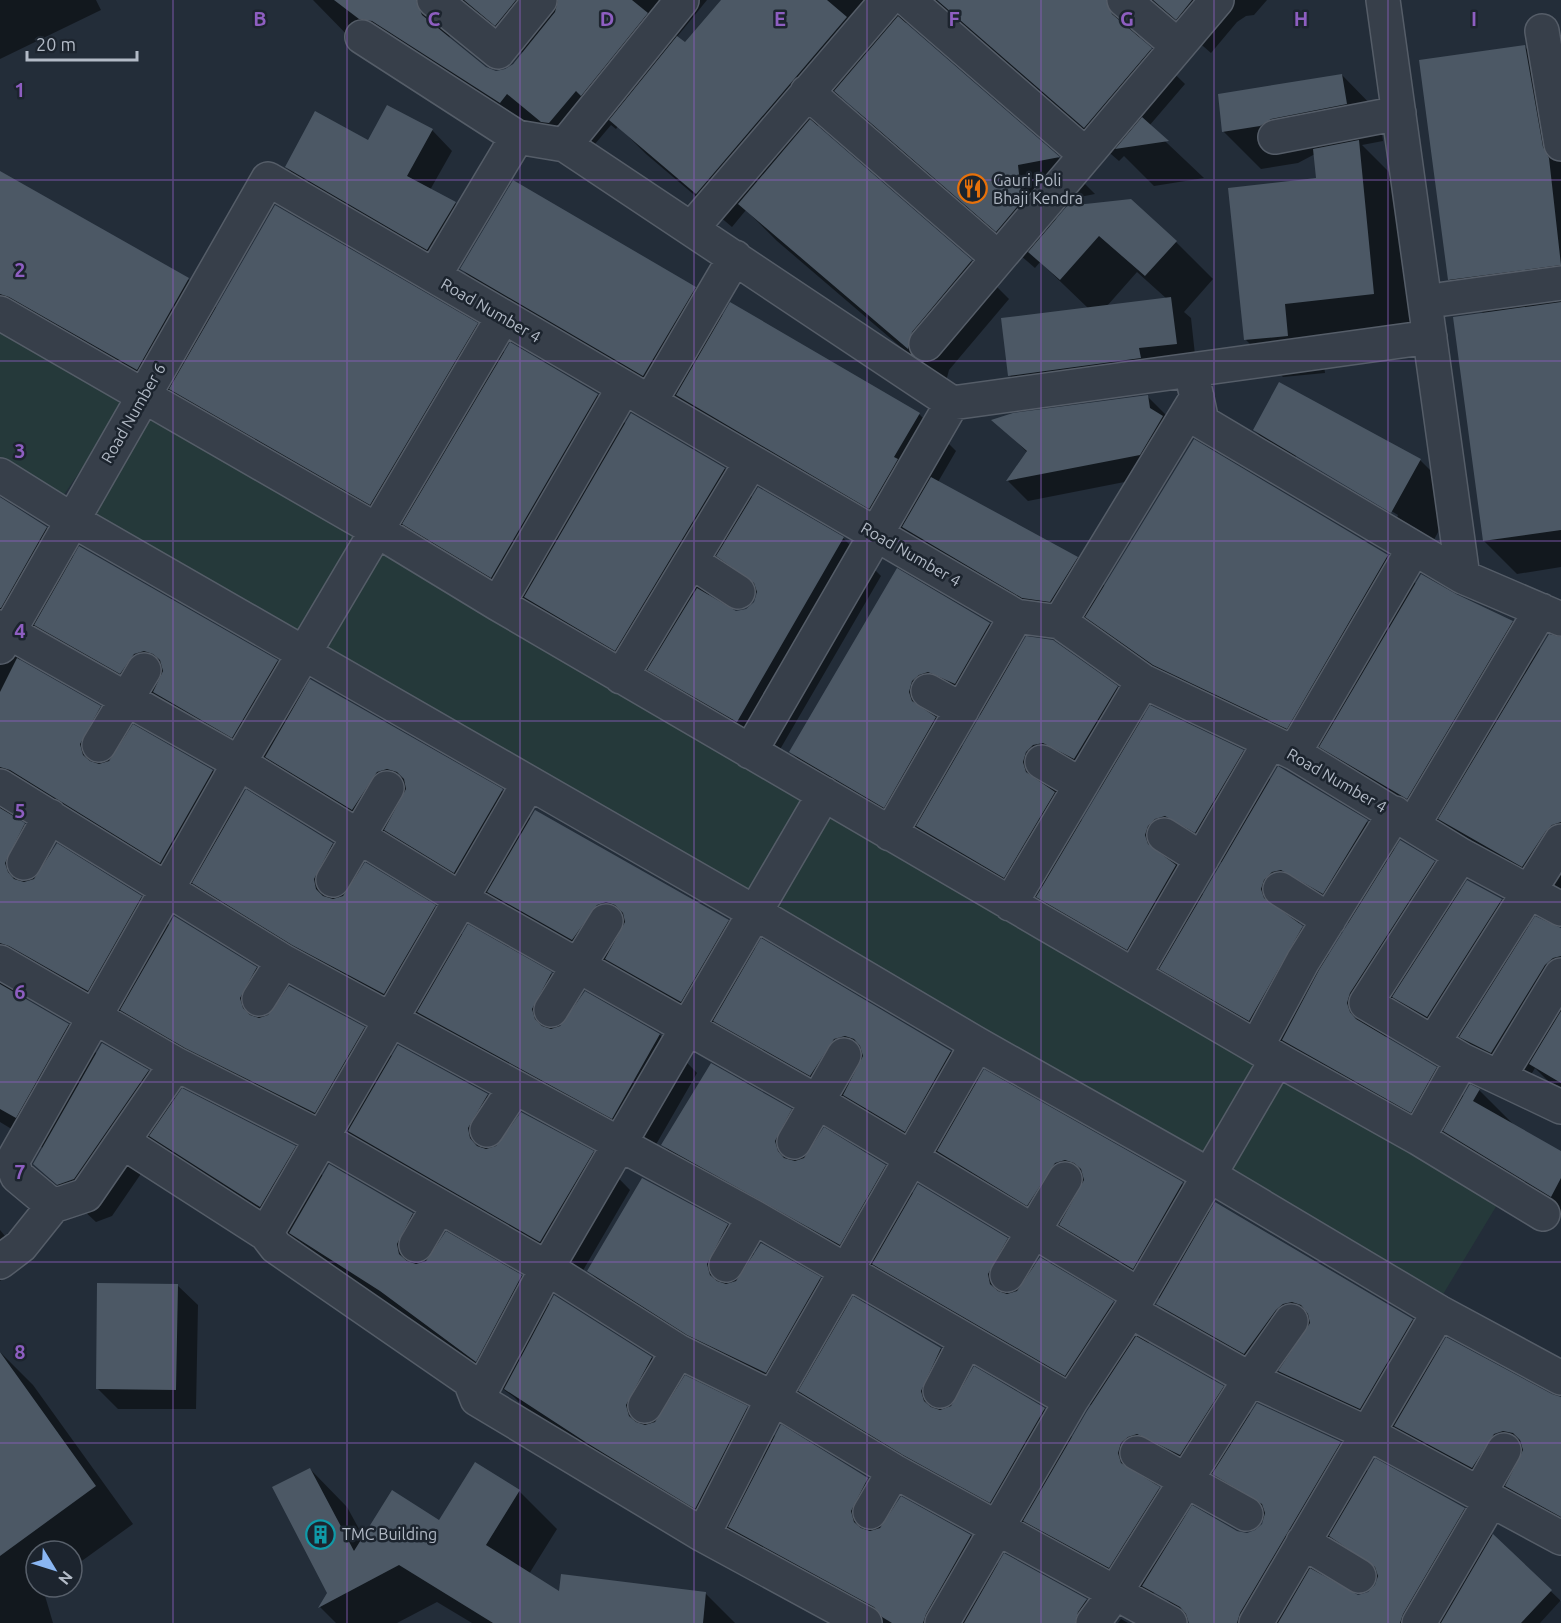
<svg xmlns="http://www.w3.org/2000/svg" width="1561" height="1623" font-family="Ubuntu,sans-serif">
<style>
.green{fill:#25393a}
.water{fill:#394c62}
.shadow{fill:#0007;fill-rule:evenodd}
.building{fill:#4c5865}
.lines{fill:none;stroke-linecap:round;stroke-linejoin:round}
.minor-casing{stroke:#555d68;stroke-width:36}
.minor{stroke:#373f4a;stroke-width:33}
.grid{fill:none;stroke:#8e5ec1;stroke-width:1.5;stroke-opacity:0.55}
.labels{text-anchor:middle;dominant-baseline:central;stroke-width:5;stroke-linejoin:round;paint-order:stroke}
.poi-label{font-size:16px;fill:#b2bac6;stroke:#1c242e;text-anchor:start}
.street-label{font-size:16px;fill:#b2bac6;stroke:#1c242e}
.grid-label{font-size:20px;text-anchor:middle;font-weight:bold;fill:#8e5ec1;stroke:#1c242e;stroke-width:5;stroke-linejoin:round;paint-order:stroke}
</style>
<rect width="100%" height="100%" fill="#232d39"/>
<path class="green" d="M0 321 129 399 57 505 0 469Z
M146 410 361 531 297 631 81 523Z
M382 541 805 798 749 899 315 651Z
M823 812 1258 1059 1202 1163 764 903Z
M1280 1071 1500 1200 1442 1296 1216 1173Z"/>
<path class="water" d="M1561 1600V1623H1540Z"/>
<path class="shadow" d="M0 0H96L101 10 0 59Z
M313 0H707L676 38 685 44 723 0H1267L1254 15 1246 16 1237 22 1211 53 1172 19 1139 31 1140 40 1185 84 1149 126 1204 178 1154 186 1124 156 1119 161 956 20 946 15 915 16 905 24 1059 158 1095 194 1054 202 1057 222 1176 242 1213 279 1184 312 1191 318 1196 364 1030 396 1010 376 1089 309 1040 262 1035 268 874 128 843 97 817 127 971 261 1009 299 949 370 945 385 777 241 746 210 732 227 646 154 618 126 616 129 611 125 584 157 534 137 356 44ZM473 15 523 53 506 71 495 72 485 68 450 39 449 33ZM1137 272 1167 299 1107 306Z
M1525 47 1558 80 1561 99V567L1517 574 1484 541V314L1449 279Z
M1342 75 1379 113 1383 141 1362 145 1396 179 1411 331 1321 341 1325 373 1283 377 1246 340 1318 179 1315 154 1298 163 1261 169 1224 132 1220 95Z
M432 130 452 151 430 190 455 203 476 224 448 270 307 187 286 167Z
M0 172 189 280 217 308 477 324 505 353 510 344 597 395 626 424 631 415 725 469 753 498 843 538 881 576 775 758 687 707 658 678 653 687 563 634 534 606 529 614 442 561 413 532 408 541 209 426 180 397 175 407 0 320ZM727 564 758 594 755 603 747 610 736 612 708 596Z
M462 269 695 288 724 316 919 414 956 451 938 482 1077 558 1105 586 1388 556 1416 584 1455 596 1512 622 1541 650 1561 638V891L1473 852 1449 828 1445 835 1359 784 1330 755 1324 765 1124 654 1096 626 1088 639 941 565 912 536 907 545 715 433 686 404 681 413 499 307Z
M1147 396 1168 417 1160 475 1028 501 1008 481 1028 453 994 420Z
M1254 430 1420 460 1457 497 1429 549 1292 467ZM1296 454 1398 515 1397 518 1296 458Z
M0 497 46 528 75 557 277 661 306 690 311 681 502 791 531 819 728 921 757 950 762 940 951 1052 979 1081 1182 1184 1211 1213 1412 1320 1441 1348 1561 1398V1533L1195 1341 1158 1304 1160 1299 1099 1262 1070 1234 1065 1242 976 1189 947 1160 942 1168 882 1132 853 1103 848 1112 752 1058 724 1029 718 1039 526 929 497 901 492 909 423 867 395 839 390 847 304 794 275 765 270 774 74 662 45 633 38 645 20 656V662L100 707 128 735 134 726 213 771 241 800 332 844 361 873 435 907 463 935 468 927 551 974 579 1002 585 993 660 1035 697 1073 650 1155 232 920 203 891 198 899 21 814 19 821 52 853 141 897 170 926 256 968 284 997 364 1028 393 1057 398 1047 487 1095 516 1123 593 1152 630 1190 578 1279 387 1168 358 1140 352 1150 159 1047 131 1018 125 1027 21 991 19 996 68 1025 97 1054 102 1045 148 1071 176 1099 295 1147 323 1176 412 1214 441 1242 521 1276 550 1305 555 1297 652 1358 680 1386 747 1408 776 1437 868 1479 896 1507 901 1498 971 1536 999 1565 1005 1555 1086 1600 1109 1623H875L767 1564 738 1535 733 1545 543 1426 514 1397 419 1329 328 1270 299 1241 298 1243 188 1174 160 1146 112 1216 96 1222 34 1164 43 1148 0 1122Z
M898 570 989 624 1018 653 1117 687 1146 716 1243 751 1271 780 1278 768 1367 822 1396 850 1434 862 1462 891 1501 900 1530 928 1561 929V1094L1535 1068 1525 1085 1494 1069 1470 1045 1465 1054 1432 1034 1403 1006 1385 1038 1436 1068 1465 1097 1479 1090 1515 1126 1561 1153V1216L1483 1169 1454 1140 1449 1149 1321 1077 1292 1048 1287 1057 1199 1006 1170 977 1165 986 1076 934 1047 905 1042 914 955 864 927 835 921 844 828 789 791 752ZM967 709 982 716 964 747 946 729ZM1081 780 1101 790 1083 821 1061 799ZM1204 853 1223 863 1204 895 1182 873ZM1320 907 1350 924 1330 955 1299 925 1301 917Z
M791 1110 819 1138 885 1166 914 1194 1007 1239 1035 1267 1113 1303 1150 1340 1148 1344 1223 1387 1251 1415 1340 1443 1369 1472 1464 1509 1561 1601V1623H1192L1156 1590 1147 1604 838 1429 809 1400 803 1410 626 1308 589 1271 727 1225 755 1254 820 1279 849 1307 941 1349 969 1377 974 1368 1044 1409 1073 1438 1092 1406 911 1301 883 1272 877 1281 701 1183 663 1145ZM1158 1481 1252 1511 1265 1519 1263 1524 1256 1532 1247 1534 1187 1517 1156 1487ZM1340 1544 1378 1580 1376 1587 1368 1594 1358 1596 1321 1576Z
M0 1230 25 1260 0 1281Z
M177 1285 198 1305 196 1409H118L97 1388Z
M0 1352 33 1385 133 1524 72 1568V1551H36V1587H46L43 1589 53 1623H0Z
M476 1464 519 1491 557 1529 529 1574 560 1594H706L735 1623H472L437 1602 397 1623H336L320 1607 329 1593 310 1469 347 1507 364 1538 440 1522Z
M1121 1619 1128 1623H1118Z"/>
<path class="building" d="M334 0H416L422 15 486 67 496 71 505 69 513 64 555 12 558 0H632L648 13 581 96 576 91 549 123 541 122 507 94 500 103 372 21 359 19Z
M464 0H516L495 26Z
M721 0H827L847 17 696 194 609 120 677 36 685 42Z
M937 0H1106L1112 14 1152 48 1084 128Z
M1153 0H1192L1176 20Z
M898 16 1060 157 1018 165 1022 201 996 232 834 91Z
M1525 45 1543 147 1549 158 1561 265 1448 280 1419 60Z
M1342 74 1347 104 1271 119 1260 126 1222 132 1218 94Z
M387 105 433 129 407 176 456 202 427 250 285 167 315 111 368 140Z
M1142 117 1169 141 1115 149Z
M810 119 972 260 912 332 908 349 738 204Z
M1359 140 1374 294 1285 304 1288 336 1244 340 1228 188 1316 178 1313 149Z
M0 171 189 278 137 370 9 297 0 294Z
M513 180 696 287 643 376 460 269Z
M1131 199 1177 241 1145 276 1099 236 1060 280 1028 252 1067 206Z
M275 205 478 323 370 505 169 389Z
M1171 297 1177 344 1139 348 1141 358 1008 376 1001 318Z
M730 302 920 413 894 457 898 459 869 509 676 395Z
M1561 302V530L1483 541 1453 317Z
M510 342 598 394 491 578 402 524Z
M1279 382 1421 459 1391 513 1253 430Z
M1148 395 1150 408 1163 416 1140 455 1006 481 1027 451 991 420 1013 413Z
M631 413 725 468 615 651 524 597Z
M1194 439 1388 555 1287 729 1153 665 1085 617Z
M931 477 1078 557 1050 602 1022 598 902 527Z
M758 487 844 537 737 722 647 670 697 588 736 611 746 609 754 602 757 592 754 583 716 556Z
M0 497 47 527 1 608H0Z
M79 546 278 660 232 738 153 692 163 671 160 660 153 654 144 651 134 654 120 674 34 625Z
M897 568 990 623 955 684 928 672 919 675 912 681 909 692 912 701 936 717 884 808 789 752Z
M1421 574 1456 594 1513 621 1407 799 1319 747Z
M1549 634 1561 637V822L1552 825 1546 831 1522 867 1438 819Z
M1026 636 1053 640 1118 686 1074 759 1043 743 1033 745 1026 752 1023 762 1026 772 1055 792 1004 878 916 826Z
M17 658 101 706 80 744 83 755 90 761 99 764 109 761 133 724 213 770 160 863 10 770 0 767V692Z
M310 679 503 789 454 873 384 830 406 789 404 779 397 772 387 769 377 772 352 810 265 757Z
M1150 705 1244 750 1195 833 1165 816 1155 819 1148 826 1145 835 1148 844 1176 865 1127 950 1036 897Z
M1278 766 1368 820 1323 894 1281 870 1272 872 1264 880 1261 889 1264 898 1303 926 1249 1021 1159 969Z
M246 789 333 843 314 879 316 889 323 896 333 899 343 896 365 862 436 905 384 994 292 945 192 883Z
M0 808 25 823 5 863 8 872 14 879 24 882 34 879 57 843 142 896 88 991 9 946 0 943Z
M535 810 729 920 681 1002 605 959 625 922 623 913 615 905 606 902 597 905 572 940 487 892Z
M1400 840 1435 861 1350 993 1347 1003 1350 1012 1356 1019 1437 1067 1411 1113 1282 1040 1319 970Z
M1467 880 1502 899 1427 1017 1392 997Z
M174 916 257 967 240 998 243 1008 250 1015 259 1018 268 1015 289 986 365 1027 315 1113 185 1048 120 1010Z
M1535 916 1561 928V956L1553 958 1545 965 1491 1053 1459 1037Z
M468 924 552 972 532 1009 535 1019 542 1026 551 1029 560 1026 585 991 660 1034 612 1119 417 1012Z
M761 938 951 1051 905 1132 843 1095 863 1056 860 1046 854 1039 845 1036 834 1039 810 1076 713 1021Z
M0 984 69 1024 16 1118 0 1109Z
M1561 1011V1083L1529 1064Z
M102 1043 149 1070 74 1179 57 1185 33 1164Z
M398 1045 488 1094 468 1128 470 1138 477 1146 486 1149 496 1146 521 1112 594 1151 540 1242 348 1131Z
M711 1063 792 1109 775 1141 778 1151 784 1158 795 1161 804 1158 824 1127 886 1165 840 1245 661 1145Z
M984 1069 1183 1182 1133 1269 1059 1225 1084 1180 1081 1169 1074 1163 1065 1160 1055 1163 1027 1206 937 1151Z
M1470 1084 1480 1089 1473 1101 1561 1151V1178L1551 1197 1443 1131Z
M182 1088 296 1146 260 1207 149 1136Z
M329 1164 413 1213 397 1244 399 1254 407 1261 416 1264 426 1261 446 1231 522 1275 476 1362 380 1291 289 1233Z
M642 1178 728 1224 707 1264 710 1275 717 1281 726 1284 736 1281 761 1243 821 1277 766 1373 687 1335 587 1271Z
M918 1184 1008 1238 988 1274 990 1284 998 1291 1007 1294 1017 1291 1040 1257 1114 1301 1065 1376 872 1264Z
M1215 1202 1413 1319 1360 1409 1278 1371 1310 1323 1308 1314 1301 1305 1292 1302 1283 1304 1276 1310 1244 1354 1156 1304Z
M97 1283 178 1284 176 1390 96 1389Z
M554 1295 652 1357 626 1405 629 1416 636 1422 645 1425 655 1422 685 1375 748 1406 695 1509 587 1443 504 1389Z
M853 1296 941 1348 921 1391 924 1401 931 1407 940 1410 951 1406 974 1366 1045 1408 990 1503 903 1455 798 1391Z
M1136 1336 1224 1386 1180 1455 1137 1434 1128 1437 1121 1443 1118 1453 1121 1463 1160 1487 1109 1568 1023 1521 1087 1411Z
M1446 1337 1552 1394 1561 1397V1517L1505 1486 1523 1450 1520 1440 1513 1433 1503 1431 1494 1434 1472 1468 1394 1426Z
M0 1352 96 1486 0 1556Z
M1257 1403 1341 1442 1240 1613 1237 1623H1189L1186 1614 1180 1607 1142 1586 1192 1505 1237 1531 1247 1533 1255 1530 1262 1524 1265 1513 1262 1504 1212 1474Z
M781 1424 868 1478 851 1511 854 1522 861 1528 870 1531 880 1528 901 1496 971 1535 926 1614 923 1623H892L882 1617 874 1607 728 1527Z
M1375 1458 1465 1508 1403 1614 1400 1623H1278L1310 1568 1358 1595 1368 1592 1375 1585 1378 1576 1375 1567 1329 1536Z
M475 1462 520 1490 486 1545 559 1591 561 1574 706 1592 703 1623H493L399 1565 318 1608 327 1593 272 1487 310 1468 354 1551 392 1490 439 1520Z
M1493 1534 1552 1590 1521 1623H1441Z
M1004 1553 1087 1599 1078 1612 1075 1623H964Z"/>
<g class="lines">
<defs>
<path id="minor" d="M434 0 498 52 540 0
M908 0 1086 155
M1124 0 1178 46
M1383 0 1463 577 1561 619
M1542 31 1561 144
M362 37 517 137
M807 92 998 258
M1275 137 1399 113
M565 145 682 0
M692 228 887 0
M434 276 517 137 565 145 952 403 1430 337
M1444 299 1561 283
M0 313 378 531 498 604 1277 1059 1418 1138 1543 1214
M926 344 1217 0
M1191 370 1202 422 1463 577
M650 402 735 257
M0 475 72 520 754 912 977 1044 1209 1175 1439 1312 1561 1378
M692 562 738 592
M498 604 624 387
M1060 622 1197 397
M0 627 239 763 461 899 818 1102 1138 1294
M0 647 268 179 1016 616 1060 622 1143 681 1294 753 1461 855 1561 909
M621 677 751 462
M928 691 962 710
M99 745 144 670
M750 752 952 403
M1294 753 1414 548
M1042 762 1081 785
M0 786 283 961 754 1217 1071 1401
M1413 825 1541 610
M890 834 1016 616
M1164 835 1202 859
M1461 855 1366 1003 1462 1060 1561 1107
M24 863 50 816
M333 880 387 788
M1280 889 1329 920
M1010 904 1143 681
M0 962 176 1064 320 1137 547 1268 678 1351 773 1398 894 1471 1170 1623
M1134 975 1270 742
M259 999 283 961
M551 1010 606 921
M1433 1043 1561 841
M1257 1046 1303 961 1395 813
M176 1064 86 1195 53 1206 17 1176 12 1162 239 763 503 317
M1499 1077 1561 975
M487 1130 514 1089
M1418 1138 1462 1060
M123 1142 266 1234 276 1247 470 1381 477 1399 703 1535 865 1623
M794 1142 844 1055
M266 1234 528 784
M416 1245 439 1206
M0 1262 21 1246 53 1206
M726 1265 754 1217
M1007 1275 1065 1179
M1291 1321 1250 1379 1369 1434 1561 1538
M940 1391 966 1341
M477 1399 547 1268 824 794
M645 1406 678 1351
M1137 1453 1246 1514
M1479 1494 1504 1450
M870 1512 894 1471
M703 1535 773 1398 977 1044
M1303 1542 1359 1576
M942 1623 1071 1401 1130 1311 1277 1059
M1093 1623 1115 1593 1250 1379 1130 1311
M1256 1623 1439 1312
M1419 1623 1491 1500"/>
</defs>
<use href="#minor" class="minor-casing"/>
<use href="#minor" class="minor"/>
</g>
<path class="grid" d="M173 0V1623M347 0V1623M520 0V1623M694 0V1623M867 0V1623M1041 0V1623M1214 0V1623M1388 0V1623M0 180H1561M0 361H1561M0 541H1561M0 721H1561M0 902H1561M0 1082H1561M0 1262H1561M0 1443H1561"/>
<defs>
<symbol id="restaurant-ring" viewBox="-11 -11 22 22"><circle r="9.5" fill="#1c242e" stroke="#e8710a" stroke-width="1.5"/><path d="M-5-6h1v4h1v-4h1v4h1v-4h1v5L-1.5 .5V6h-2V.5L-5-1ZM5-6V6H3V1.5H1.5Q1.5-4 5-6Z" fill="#e8710a"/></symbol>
<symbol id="building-ring" viewBox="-11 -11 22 22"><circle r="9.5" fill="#1c242e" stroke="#0f9aa8" stroke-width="1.5"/><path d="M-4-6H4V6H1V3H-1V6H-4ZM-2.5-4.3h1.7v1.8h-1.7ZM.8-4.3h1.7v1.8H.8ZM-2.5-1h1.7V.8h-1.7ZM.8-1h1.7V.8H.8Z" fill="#0f9aa8"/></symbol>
</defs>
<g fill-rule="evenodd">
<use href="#restaurant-ring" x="956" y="172" width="33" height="33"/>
<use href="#building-ring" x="304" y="1518" width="33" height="33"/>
</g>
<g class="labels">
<g class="poi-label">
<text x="993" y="180">Gauri Poli<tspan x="993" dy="18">Bhaji Kendra</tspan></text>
<text x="342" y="1534">TMC Building</text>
</g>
<g class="street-label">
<text transform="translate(491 310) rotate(30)">Road Number 4</text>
<text transform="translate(133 413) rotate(-60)">Road Number 6</text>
<text transform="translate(911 554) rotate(30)">Road Number 4</text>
<text transform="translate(1337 780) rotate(30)">Road Number 4</text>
</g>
</g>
<g class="grid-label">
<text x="260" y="26">B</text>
<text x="434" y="26">C</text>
<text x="607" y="26">D</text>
<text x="780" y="26">E</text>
<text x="954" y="26">F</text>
<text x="1127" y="26">G</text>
<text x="1301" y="26">H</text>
<text x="1474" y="26">I</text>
<text x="20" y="97">1</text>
<text x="20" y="277">2</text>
<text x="20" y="458">3</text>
<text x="20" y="638">4</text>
<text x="20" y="818">5</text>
<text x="20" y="999">6</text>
<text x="20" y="1179">7</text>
<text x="20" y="1359">8</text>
</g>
<g transform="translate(54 1569) rotate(128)"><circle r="28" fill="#1c242e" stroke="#58606b" stroke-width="1.5"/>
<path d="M0-4.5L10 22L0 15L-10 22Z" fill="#8ab6f2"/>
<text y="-9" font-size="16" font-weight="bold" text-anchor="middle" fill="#b2bac6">N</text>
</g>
<path d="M27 51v9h110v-9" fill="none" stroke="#b2bac6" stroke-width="3"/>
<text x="36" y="51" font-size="18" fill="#b2bac6" stroke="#1c242e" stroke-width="4.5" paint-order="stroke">20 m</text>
</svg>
